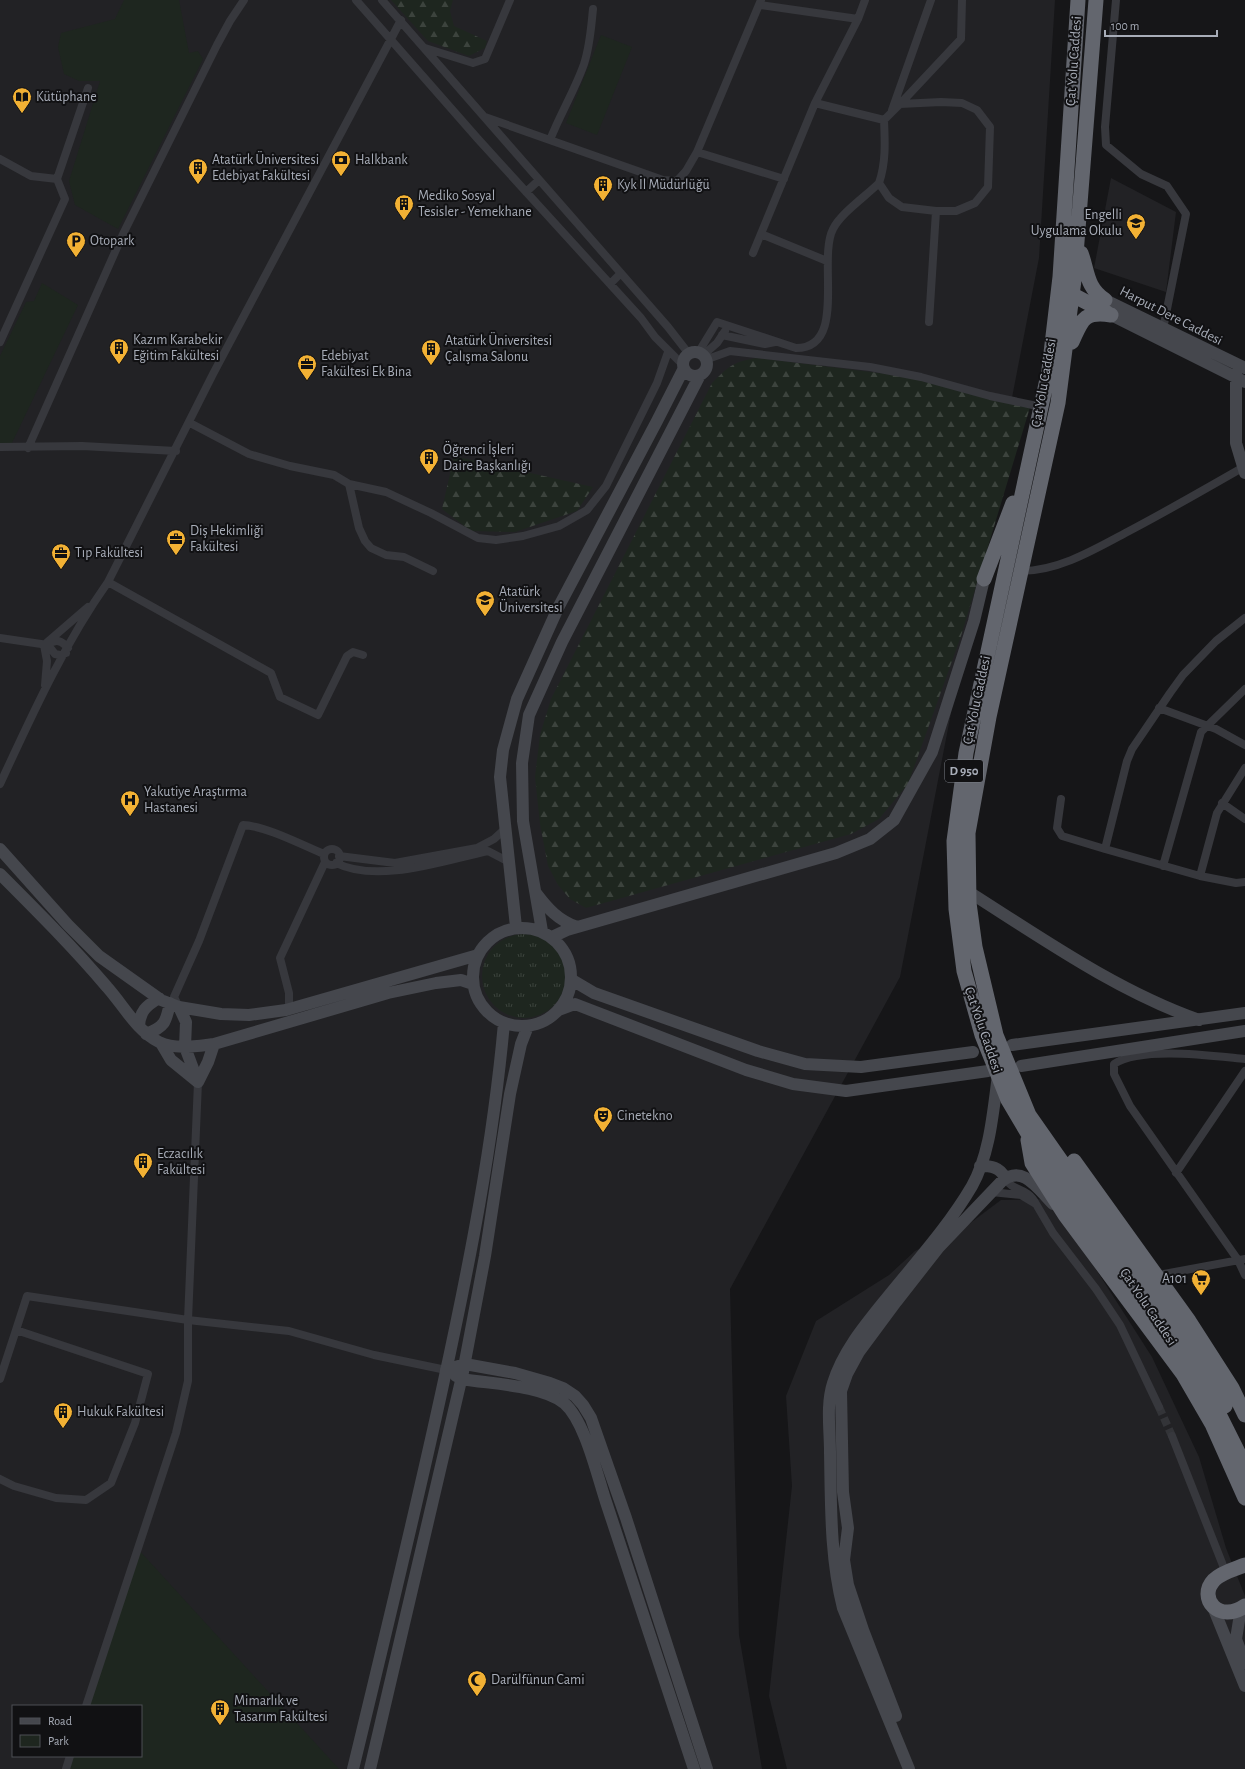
<svg xmlns="http://www.w3.org/2000/svg" width="1245" height="1769" font-family="'Alegreya Sans',sans-serif">
<style>
.built{fill:#222225;fill-rule:evenodd}
.grass{fill:url(#grass-tufts)}
.forest{fill:url(#forest-firs)}
.park{fill:#1e261f}
.lines{fill:none;stroke-linecap:round;stroke-linejoin:round}
.street-tunnel{stroke:#333438;stroke-width:8;stroke-dasharray:8 4;stroke-linecap:butt}
.street{stroke:#37383d;stroke-width:8}
.secondary{stroke:#45474d;stroke-width:12}
.highway{stroke:#63666e;stroke-width:15}
.labels{text-anchor:middle;dominant-baseline:central;stroke-width:4;stroke-linejoin:round;paint-order:stroke}
.shield{fill:#111113;stroke:#7b7e86;stroke-width:1}
.shield-label{font-size:13px;font-weight:bold;fill:#a8adb8}
.street-label{font-size:14px;fill:#a8adb8;stroke:#111113}
.poi-label{font-size:14px;fill:#a8adb8;stroke:#111113;text-anchor:start}
</style>
<defs>
<pattern id="grass-tufts" width="24" height="20" patternUnits="userSpaceOnUse"><rect width="24" height="20" fill="#1e261f"/><path d="M3 7l-1-3M5 7V3M7 7l1-3M15 17l-1-3M17 17v-4M19 17l1-3" fill="none" stroke="#3c433d"/></pattern>
<pattern id="forest-firs" width="22" height="20" patternUnits="userSpaceOnUse"><rect width="22" height="20" fill="#1e261f"/><path d="M5 1l3.5 6h-7zM16 11l3.5 6h-7z" fill="#3c433d"/></pattern>
</defs>
<rect width="100%" height="100%" fill="#161618"/>
<path class="built" d="M0 0H1055L1039 258 900 977 730 1289 739 1635 762 1769H0ZM13 1706H141V1756H13Z
M1111 178 1176 212 1166 292 1094 268Z
M1051 1199 1152 1357 1199 1457 1226 1548 1245 1596V1769H787L769 1696 792 1486 786 1396 816 1321 889 1275 915 1251 969 1224 1001 1200Z"/>
<path class="grass" d="M482 976a42 42 0 1 1 84 0a42 42 0 1 1-84 0Z"/>
<path class="forest" d="M391 0H453L450 11 454 26 487 41 485 48 469 56 428 41Z
M758 358 903 376 1031 404 961 636 908 784 879 819 851 834 586 908 570 899 558 885 548 866 540 824 535 777 540 735 551 699 712 383C729 366 734 361 758 358Z
M454 456 593 487 577 511 515 532 471 531 442 509Z"/>
<path class="park" d="M124 0H179L189 53 198 51 203 59 118 229 75 205 69 181 100 81H79L64 74 58 47 61 33 115 19Z
M601 35 632 47 597 135 566 123Z
M42 283 78 305 11 445 0 444V356L26 302 34 301Z
M138 1549 339 1769H66L70 1756H141V1706H86Z"/>
<g class="lines">
<path class="street-tunnel" d="M1159 1407 1172 1436"/>
<path class="street" d="M356 0 478 139 641 318 655 337 683 365
M382 0 668 327 689 354
M1116 0 1105 127 1106 145 1141 174 1167 186 1186 214 1163 329
M760 5 858 19
M425 48 473 63 485 59 510 0
M941 102 962 103 977 110 990 127 988 187 975 203 956 211H936L902 207 889 198 879 183C886 163 885 142 884 120L900 104Z
M815 103 884 120
M900 104 961 39 962 0
M892 110 931 0
M485 117 663 180 677 181 686 171 697 152 761 0
M550 140C560 114 575 90 584 64 590 46 591 28 593 9
M697 152 784 179
M0 159 31 176 57 179
M526 192 539 180
M761 234 827 261
M753 253 815 103 858 19 865 0
M610 284 621 273
M929 322 936 211
M722 335 765 344 775 342
M0 342 65 199 57 179 88 88
M698 353 717 322 796 348C848 348 817 260 833 229 841 213 866 196 879 183
M702 356 717 343 725 331
M705 360 730 351 870 367 921 377 990 396 1042 407
M190 423 249 454 290 466 334 475 349 484 359 528 365 541 371 548 386 555 404 557 433 571
M0 447 82 446 176 451
M28 448 123 234 217 45 230 21 244 0
M349 484 386 492 431 513 478 538 496 540 523 536 559 526 587 510 606 486 657 383 668 352
M1021 571C1060 571 1097 548 1131 530 1169 510 1205 489 1242 468
M108 582 271 673 280 697 318 715 347 656 353 652 363 655
M1245 618 1216 641 1183 675 1170 693 1132 749 1127 761 1105 849 1200 876 1236 883 1245 882
M0 638 48 645C56 638 62 641 68 648
M48 645 55 654 60 655 66 653
M45 685 47 661 44 645 88 607
M1159 708 1216 729 1245 745
M0 784C32 715 64 644 108 582L213 374 401 20
M1061 799 1057 828 1062 836 1105 849
M1222 803 1245 819
M324 857a8 8 0 1 1 16 0a8 8 0 1 1-16 0Z
M339 856 395 863 477 848 494 839 505 829
M336 863C378 884 445 860 488 851L509 862
M1163 866 1201 732 1245 689
M1200 876 1217 813 1245 768
M179 1007 174 997 199 941 243 825C266 826 302 845 324 854
M289 1009V993L280 958 325 862
M1245 1059C1213 1056 1141 1046 1114 1064V1074L1130 1106 1238 1260 1245 1275
M1176 1173 1245 1071
M991 1192 1021 1195 1036 1204C1027 1186 1013 1193 1005 1178
M1036 1204 1053 1233 1096 1289 1120 1325 1159 1407
M1158 1278 1164 1274 1245 1259
M16 1330 27 1296 188 1320 289 1331 374 1355 446 1370
M0 1379 16 1330 148 1374 135 1423 111 1483 86 1500 56 1498 14 1486 0 1479
M1172 1436 1226 1573
M86 1706 176 1433 188 1381V1320L198 1082
M66 1769 70 1756"/>
<path class="secondary" d="M1105 300 1245 368
M1111 315 1245 382
M683 364a12 12 0 1 1 24 0a12 12 0 1 1-24 0Z
M1236 372V443L1245 473
M0 849 68 925 99 956 161 1000 179 1007 221 1014 249 1015 286 1010 478 955
M0 874C37 911 73 947 107 987 124 1006 136 1030 159 1042 175 1050 197 1046 214 1044L388 993 436 983 461 980 473 984
M969 892C1043 939 1117 991 1199 1020
M536 893C548 909 558 920 577 927
M516 927 500 777 503 750 517 699 558 608 657 421 684 368
M473 977a49 49 0 1 1 98 0a49 49 0 1 1-98 0Z
M542 931 523 821 522 763 529 715 562 642 700 375
M552 937 567 930 836 853 870 839 894 820 932 752 974 621 984 579
M572 980 594 993 758 1051 805 1064 861 1067 973 1052
M179 1007 186 1022 185 1047 198 1082
M559 1010 575 1004 746 1070 793 1084 846 1091 988 1071
M139 1026C140 1011 146 1006 159 998
M146 1034C165 1027 166 1022 170 1003
M161 1043 171 1060 198 1082
M1012 1045 1245 1013
M1021 1066 1245 1031
M198 1082 208 1062 214 1044
M980 1166C991 1166 1000 1167 1005 1178
M446 1370 465 1364 515 1373 550 1383 563 1388 575 1396 583 1405 591 1418 626 1518 707 1769
M456 1376 462 1379C490 1384 542 1385 564 1403 585 1421 597 1475 606 1502 636 1591 664 1680 694 1769
M1213 1607 1245 1686
M1241 1608 1236 1639 1245 1663
M896 1716 863 1630 848 1585 844 1560 848 1528 843 1492 841 1391 847 1374 859 1352 896 1302 939 1247 1002 1181C1023 1164 1038 1189 1053 1204
M353 1769C384 1641 415 1514 443 1385 469 1266 493 1145 504 1023
M370 1769 463 1372 485 1256 510 1094 521 1044 528 1026
M909 1769 843 1608C830 1557 831 1504 830 1452 830 1429 826 1405 833 1383 843 1351 865 1325 886 1299 915 1263 948 1227 972 1186 990 1154 993 1112 998 1075"/>
<path class="highway" d="M1078 0 1060 277 1049 370 966 753 954 841 956 909 964 971 982 1035 1008 1100 1046 1164 1132 1282 1211 1398 1238 1452 1245 1473
M1096 0 1074 280 1058 403 989 717 968 833 969 903 975 947 996 1035 1029 1115 1148 1285 1215 1385 1225 1406
M1081 253C1088 272 1086 287 1105 300
M1068 289 1073 295 1107 313
M1072 342C1082 320 1083 311 1111 315
M984 579 1013 503
M1028 1140 1032 1163 1065 1215 1183 1374 1212 1424 1245 1498
M1074 1161 1189 1321 1232 1388 1245 1415
M1245 1565C1235 1569 1222 1572 1214 1580 1197 1598 1219 1624 1245 1606"/>
</g>
<defs>
<symbol id="library-pin" viewBox="-11 -11 22 30"><path d="M0 17L-7.5 6A9.5 9.5 0 1 1 7.5 6Z" fill="#f2b134" stroke="#111113"/><path d="M-6-4Q-3-5.5-.7-3.5V5Q-3 3-6 4ZM6-4Q3-5.5 .7-3.5V5Q3 3 6 4Z" fill="#111"/></symbol>
<symbol id="bank-pin" viewBox="-11 -11 22 30"><path d="M0 17L-7.5 6A9.5 9.5 0 1 1 7.5 6Z" fill="#f2b134" stroke="#111113"/><path d="M-6-4H6V4H-6ZM0-2.3a2.3 2.3 0 1 0 0 4.6a2.3 2.3 0 1 0 0-4.6Z" fill="#111"/></symbol>
<symbol id="building-pin" viewBox="-11 -11 22 30"><path d="M0 17L-7.5 6A9.5 9.5 0 1 1 7.5 6Z" fill="#f2b134" stroke="#111113"/><path d="M-4-6H4V6H1V3H-1V6H-4ZM-2.5-4.3h1.7v1.8h-1.7ZM.8-4.3h1.7v1.8H.8ZM-2.5-1h1.7V.8h-1.7ZM.8-1h1.7V.8H.8Z" fill="#111"/></symbol>
<symbol id="school-pin" viewBox="-11 -11 22 30"><path d="M0 17L-7.5 6A9.5 9.5 0 1 1 7.5 6Z" fill="#f2b134" stroke="#111113"/><path d="M0-5L7-2L0 1L-7-2ZM-4 1L0 2.5L4 1V4Q0 6-4 4Z" fill="#111"/></symbol>
<symbol id="parking-pin" viewBox="-11 -11 22 30"><path d="M0 17L-7.5 6A9.5 9.5 0 1 1 7.5 6Z" fill="#f2b134" stroke="#111113"/><path d="M-3.5-5.5H1a3.5 3.5 0 0 1 0 7H-1V5.5H-3.5ZM-1-3.4V-.6H.8a1.4 1.4 0 0 0 0-2.8Z" fill="#111"/></symbol>
<symbol id="office-pin" viewBox="-11 -11 22 30"><path d="M0 17L-7.5 6A9.5 9.5 0 1 1 7.5 6Z" fill="#f2b134" stroke="#111113"/><path d="M-6-3h4V-5.5h4V-3h4V5H-6ZM-1-4.5V-3h2v-1.5ZM-6 0V1H6V0Z" fill="#111"/></symbol>
<symbol id="university-pin" viewBox="-11 -11 22 30"><path d="M0 17L-7.5 6A9.5 9.5 0 1 1 7.5 6Z" fill="#f2b134" stroke="#111113"/><path d="M0-5L7-2L0 1L-7-2ZM-4 1L0 2.5L4 1V4Q0 6-4 4Z" fill="#111"/></symbol>
<symbol id="hospital-pin" viewBox="-11 -11 22 30"><path d="M0 17L-7.5 6A9.5 9.5 0 1 1 7.5 6Z" fill="#f2b134" stroke="#111113"/><path d="M-5-5h3v3.5h4V-5h3V5h-3V1.5h-4V5h-3Z" fill="#111"/></symbol>
<symbol id="theatre-pin" viewBox="-11 -11 22 30"><path d="M0 17L-7.5 6A9.5 9.5 0 1 1 7.5 6Z" fill="#f2b134" stroke="#111113"/><path d="M-5-5.5Q0-4 5-5.5V0Q5 5 0 6Q-5 5-5 0ZM-3.3-2.5H-1v1.5H-3.3ZM1-2.5H3.3v1.5H1ZM-2.8 1Q0 5.5 2.8 1Z" fill="#111"/></symbol>
<symbol id="supermarket-pin" viewBox="-11 -11 22 30"><path d="M0 17L-7.5 6A9.5 9.5 0 1 1 7.5 6Z" fill="#f2b134" stroke="#111113"/><path d="M-6-5.5h2.5l.6 2H6L4.5 2H-2.5L-4.4-4H-6ZM-1.5 3.2a1.3 1.3 0 1 0 .1 0ZM3 3.2a1.3 1.3 0 1 0 .1 0Z" fill="#111"/></symbol>
<symbol id="mosque-pin" viewBox="-11 -11 22 30"><path d="M0 17L-7.5 6A9.5 9.5 0 1 1 7.5 6Z" fill="#f2b134" stroke="#111113"/><path d="M3.5-4.9A6 6 0 1 0 3.5 4.9A5 5 0 1 1 3.5-4.9Z" fill="#111"/></symbol>
</defs>
<g fill-rule="evenodd">
<use href="#library-pin" x="11" y="86" width="22" height="30"/>
<use href="#bank-pin" x="330" y="149" width="22" height="30"/>
<use href="#building-pin" x="187" y="157" width="22" height="30"/>
<use href="#building-pin" x="592" y="174" width="22" height="30"/>
<use href="#building-pin" x="393" y="193" width="22" height="30"/>
<use href="#school-pin" x="1125" y="212" width="22" height="30"/>
<use href="#parking-pin" x="65" y="230" width="22" height="30"/>
<use href="#building-pin" x="108" y="337" width="22" height="30"/>
<use href="#building-pin" x="420" y="338" width="22" height="30"/>
<use href="#office-pin" x="296" y="353" width="22" height="30"/>
<use href="#building-pin" x="418" y="447" width="22" height="30"/>
<use href="#office-pin" x="165" y="528" width="22" height="30"/>
<use href="#office-pin" x="50" y="542" width="22" height="30"/>
<use href="#university-pin" x="474" y="589" width="22" height="30"/>
<use href="#hospital-pin" x="119" y="789" width="22" height="30"/>
<use href="#theatre-pin" x="592" y="1105" width="22" height="30"/>
<use href="#building-pin" x="132" y="1151" width="22" height="30"/>
<use href="#supermarket-pin" x="1190" y="1268" width="22" height="30"/>
<use href="#building-pin" x="52" y="1401" width="22" height="30"/>
<use href="#mosque-pin" x="466" y="1669" width="22" height="30"/>
<use href="#building-pin" x="209" y="1698" width="22" height="30"/>
</g>
<g class="labels">
<rect class="shield" x="945" y="760" width="38" height="22" rx="3"/>
<g class="shield-label">
<text x="964" y="771">D 950</text>
</g>
<g class="street-label">
<text transform="translate(1074 61) rotate(-86)">Çat Yolu Caddesi</text>
<text transform="translate(1171 316) rotate(27)">Harput Dere Caddesi</text>
<text transform="translate(1044 383) rotate(-80)">Çat Yolu Caddesi</text>
<text transform="translate(977 700) rotate(-78)">Çat Yolu Caddesi</text>
<text transform="translate(983 1030) rotate(71)">Çat Yolu Caddesi</text>
<text transform="translate(1148 1307) rotate(56)">Çat Yolu Caddesi</text>
</g>
<g class="poi-label">
<text x="36" y="97">Kütüphane</text>
<text x="212" y="160">Atatürk Üniversitesi<tspan x="212" dy="16">Edebiyat Fakültesi</tspan></text>
<text x="355" y="160">Halkbank</text>
<text x="617" y="185">Kyk İl Müdürlüğü</text>
<text x="418" y="196">Mediko Sosyal<tspan x="418" dy="16">Tesisler - Yemekhane</tspan></text>
<text x="1122" y="215" text-anchor="end">Engelli<tspan x="1122" dy="16">Uygulama Okulu</tspan></text>
<text x="90" y="241">Otopark</text>
<text x="133" y="340">Kazım Karabekir<tspan x="133" dy="16">Eğitim Fakültesi</tspan></text>
<text x="445" y="341">Atatürk Üniversitesi<tspan x="445" dy="16">Çalışma Salonu</tspan></text>
<text x="321" y="356">Edebiyat<tspan x="321" dy="16">Fakültesi Ek Bina</tspan></text>
<text x="443" y="450">Öğrenci İşleri<tspan x="443" dy="16">Daire Başkanlığı</tspan></text>
<text x="190" y="531">Diş Hekimliği<tspan x="190" dy="16">Fakültesi</tspan></text>
<text x="75" y="553">Tıp Fakültesi</text>
<text x="499" y="592">Atatürk<tspan x="499" dy="16">Üniversitesi</tspan></text>
<text x="144" y="792">Yakutiye Araştırma<tspan x="144" dy="16">Hastanesi</tspan></text>
<text x="617" y="1116">Cinetekno</text>
<text x="157" y="1154">Eczacılık<tspan x="157" dy="16">Fakültesi</tspan></text>
<text x="1187" y="1279" text-anchor="end">A101</text>
<text x="77" y="1412">Hukuk Fakültesi</text>
<text x="491" y="1680">Darülfünun Cami</text>
<text x="234" y="1701">Mimarlık ve<tspan x="234" dy="16">Tasarım Fakültesi</tspan></text>
</g>
</g>
<rect x="12" y="1705" width="130" height="52" fill="#111113" stroke="#4d4f55"/>
<rect x="20" y="1718" width="20" height="6" fill="#45474d" stroke="#4d4f55"/>
<text x="48" y="1725" font-size="12" fill="#a8adb8">Road</text>
<rect x="20" y="1735" width="20" height="12" fill="#1e261f" stroke="#4d4f55"/>
<text x="48" y="1745" font-size="12" fill="#a8adb8">Park</text>
<path d="M1105 30v6h112v-6" fill="none" stroke="#a8adb8" stroke-width="2"/>
<text x="1111" y="30" font-size="12" fill="#a8adb8" stroke="#111113" stroke-width="3" paint-order="stroke">100 m</text>
</svg>
